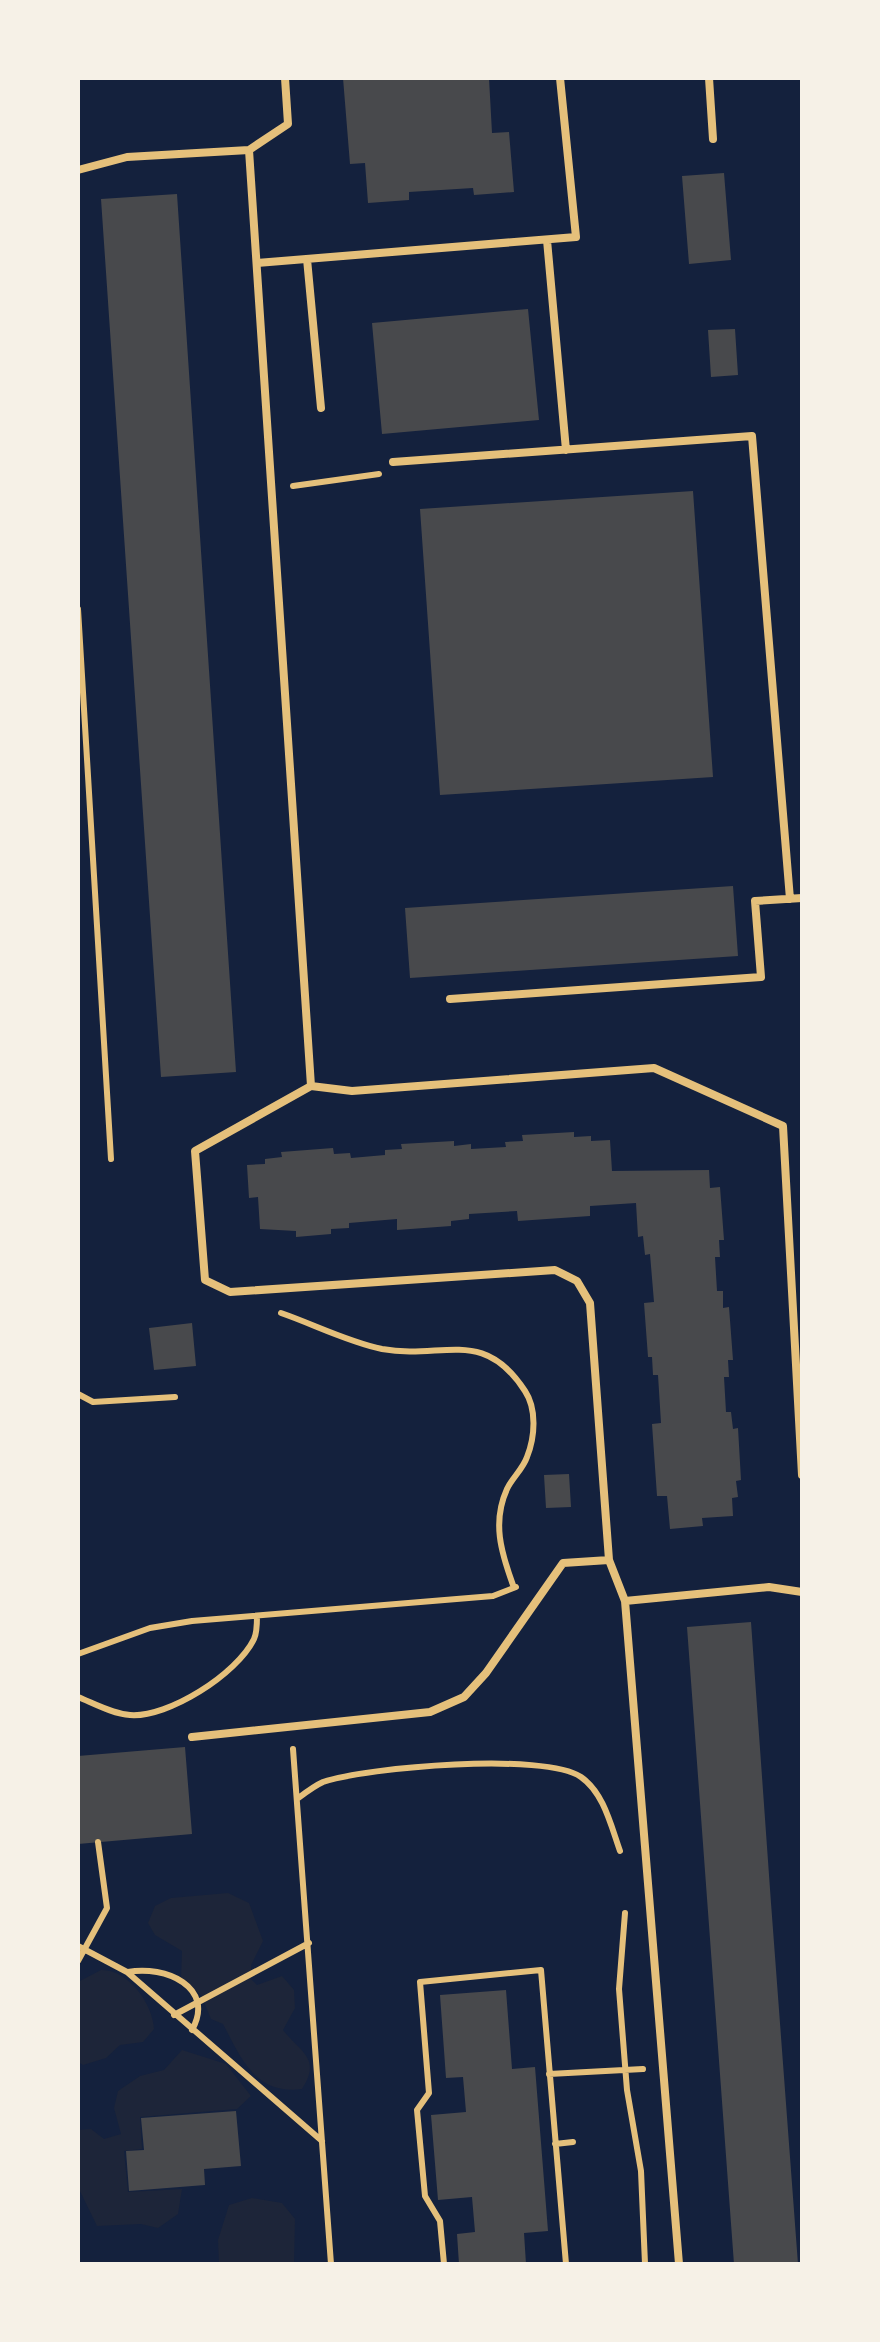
<svg xmlns="http://www.w3.org/2000/svg" width="880" height="2342" font-family="Arial,sans-serif">
<style>
.green{fill:#1d2539}
.building{fill:#48494c}
.lines{fill:none;stroke-linecap:round;stroke-linejoin:round}
.path{stroke:#e5c07b;stroke-width:6}
.service{stroke:#e5c07b;stroke-width:8}
</style>
<rect width="100%" height="100%" fill="#14213d"/>
<path class="green" d="M228 1893 249 1903 263 1941 251 1965V1979L257 1985 282 1976 294 1990 295 2008 283 2030C300 2052 322 2058 302 2089 255 2095 241 2058 223 2024L211 2019 201 1995 181 1979 182 1951 155 1935 148 1923 155 1906 171 1898Z
M101 1970C128 1969 153 2004 154 2029L143 2042 120 2045 106 2058 83 2065 78 2062V1982Z
M182 2050 226 2064 251 2096 237 2109 140 2117 142 2149 124 2151 128 2192 182 2189 178 2214 158 2228 141 2224 97 2226 78 2187V2130L91 2129 104 2139 121 2134 114 2108 118 2091 140 2076 164 2070Z
M252 2198 282 2203 295 2219 294 2264H219L218 2240 229 2205Z"/>
<path class="building" d="M343 78H489L492 133 509 132 514 192 474 195 473 188 409 192V200L368 203 365 163 350 164Z
M724 173 731 260 689 264 682 176Z
M177 194 236 1072 161 1077 101 199Z
M528 309 539 420 382 434 372 323Z
M735 329 738 375 711 377 708 330Z
M693 491 713 777 440 795 420 509Z
M733 886 738 956 410 978 405 908Z
M574 1132V1137L591 1136V1141L610 1140 612 1171 709 1170 710 1188 720 1187 724 1240H719L720 1257H715L717 1291H723V1308L729 1307 733 1360H728L729 1377H724L726 1412H731L733 1429 738 1428 741 1480 736 1481 738 1497 732 1498 733 1516 702 1518 703 1526 670 1529 667 1496H657L652 1424 661 1423 658 1375H653L652 1357H648L644 1303 654 1302 650 1254 645 1255 643 1236 638 1237 636 1203 590 1206V1216L518 1221 517 1211 469 1214V1219L451 1221V1226L397 1230V1219L349 1223V1228L331 1229V1234L296 1237V1231L260 1229 258 1197 249 1198 247 1165 265 1164V1159L282 1157 281 1152 333 1148 334 1154 350 1153 351 1158 385 1155V1150L402 1149 401 1144 454 1141V1146L471 1144V1149L506 1147 505 1142 523 1141 522 1135Z
M192 1323 196 1366 154 1370 149 1328Z
M569 1474 571 1507 546 1508 544 1475Z
M751 1622 771 1903 798 2264H734L687 1627Z
M185 1747 192 1834 78 1844V1756Z
M506 1990 512 2069 535 2067 548 2231 524 2233 526 2264H459L457 2234 475 2232 472 2197 438 2200 431 2115 466 2112 463 2077 446 2078 440 1995Z
M236 2111 241 2166 204 2169 205 2185 129 2191 126 2151 144 2150 141 2118Z"/>
<g class="lines">
<path class="path" d="M293 486 379 474
M78 609 111 1159
M281 1313C313 1324 348 1342 382 1349 443 1360 483 1326 525 1391 537 1409 535 1437 527 1457 523 1469 512 1478 507 1489 492 1522 501 1552 513 1585
M78 1394 93 1402 175 1397
M78 1654 150 1628 192 1621 493 1596 516 1587
M78 1697C93 1703 113 1714 130 1715 168 1718 237 1674 254 1639 257 1633 257 1623 257 1616
M293 1749 331 2264
M297 1799C305 1793 314 1786 323 1782 367 1767 545 1752 581 1777 604 1793 611 1826 620 1851
M625 1913 619 1989 627 2090 641 2171 645 2264
M78 1946 127 1972 322 2141
M78 1961 107 1908 98 1842
M128 1972C165 1965 216 1987 192 2030
M174 2015 309 1943
M549 2074 643 2069
M555 2144 573 2142
M444 2264 440 2221 425 2196 417 2110 429 2093 420 1982 541 1970 566 2264"/>
<path class="service" d="M709 78 713 139
M249 150 288 124 285 78
M78 170 127 157 249 150 311 1086 352 1091 654 1068 783 1126 802 1475
M547 240 566 450
M307 259 321 408
M257 263 576 237 560 78
M393 462 752 436 790 899
M450 999 761 977 755 901 802 898
M311 1086 195 1151 205 1280 230 1292 555 1270 577 1281 590 1303 609 1560 625 1601 679 2264
M625 1601 769 1587 802 1592
M192 1737 430 1712 464 1697 486 1673 563 1563 609 1560"/>
</g>
<rect width="880" height="2342" fill="none" stroke="#f6f1e7" stroke-width="160"/>
</svg>
